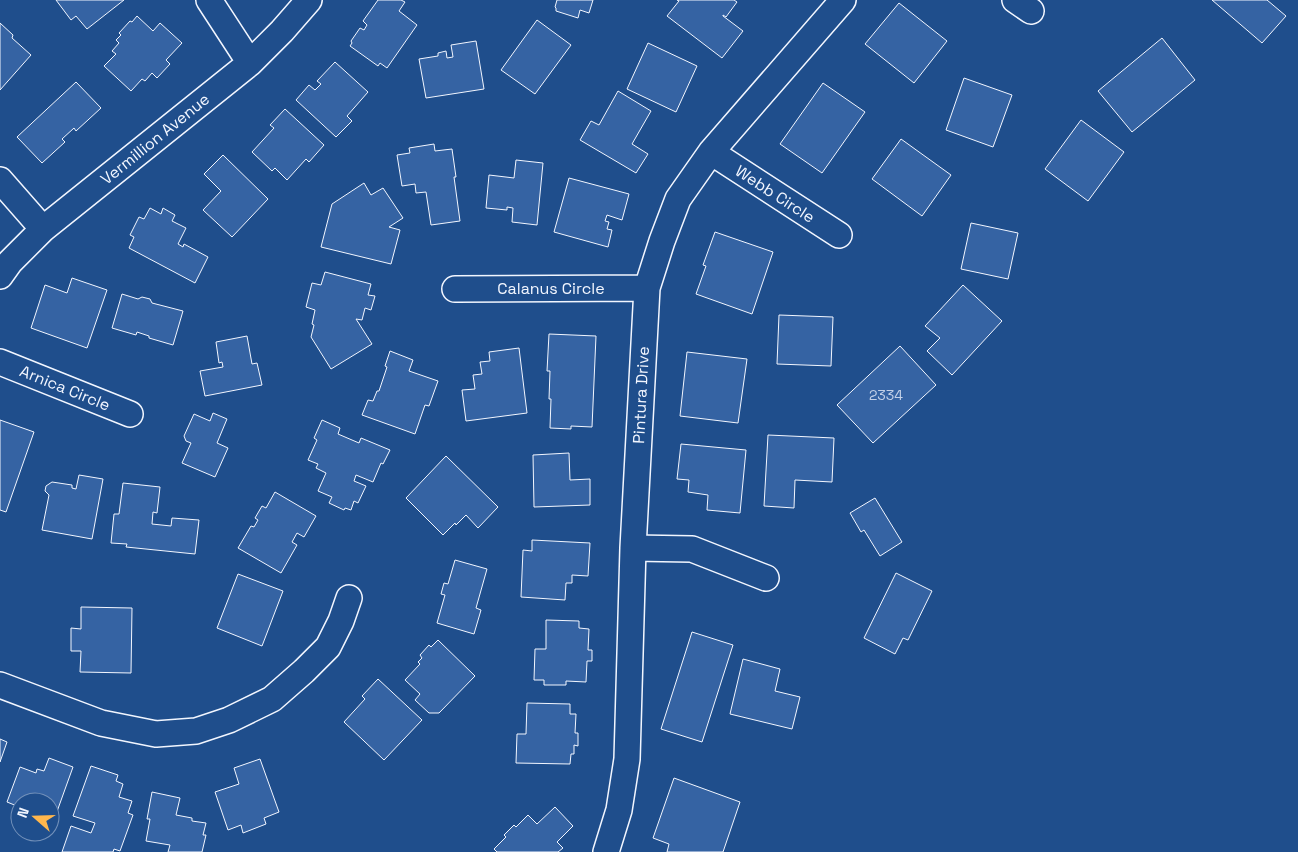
<svg xmlns="http://www.w3.org/2000/svg" width="1298" height="852" font-family="'Space Grotesk',sans-serif">
<style>
.building{fill:#3563a3;stroke:#f2f6ff}
.lines{fill:none;stroke-linecap:round;stroke-linejoin:round}
.minor-casing{stroke:#f2f6ff;stroke-width:28}
.minor{stroke:#1f4e8c;stroke-width:25}
.labels{text-anchor:middle;dominant-baseline:central;stroke-width:4;stroke-linejoin:round;paint-order:stroke}
.number-label{font-size:14px;fill:#c3d1e8}
.street-label{font-size:16px;fill:#f2f6ff;stroke:#1f4e8c}
</style>
<rect width="100%" height="100%" fill="#1f4e8c"/>
<path class="building" d="M56 0H124L87 29 76 16 71 20Z
M378 0H401L405 2 399 11 417 25 387 68 380 63 378 66 350 46 352 43 351 41 360 28 364 30 367 25 363 21Z
M557 0H593L589 13 580 10 578 18 556 11V8L555 7Z
M677 0H734L737 2 726 17 723 15V16L743 31 722 58 667 16 679 1Z
M1212 0H1267L1286 16 1262 43Z
M899 3 947 41 914 83 865 44Z
M137 16 153 31 160 23 182 43 166 60 170 64 157 78 152 73 145 81 142 79 131 91 104 66 116 54 112 51 119 43 116 40 121 35 119 33 130 21 132 22Z
M537 20 571 45 535 94 501 70Z
M0 23 13 35 12 38 31 55 0 90Z
M1162 38 1195 80 1132 132 1098 91Z
M476 41 484 89 426 98 419 59 438 56V53L446 51 447 58 453 57 451 45Z
M648 43 697 66 676 112 627 89Z
M335 62 368 92 347 116 352 121 336 137 296 100 309 85 315 90 321 84 317 81Z
M964 78 1012 95 993 147 946 130Z
M76 82 101 108 76 131 74 128 62 139 65 142 42 163 17 137Z
M823 83 865 112 822 173 780 144Z
M618 91 651 111 632 144 648 154 636 173 580 140 591 121 599 125Z
M285 109 324 145 309 162 306 159 287 180 275 168 272 171 252 152 274 128 270 125Z
M1081 120 1124 152 1088 201 1045 169Z
M901 139 951 175 922 216 872 179Z
M434 144 435 151 452 149 456 177H454L460 221 431 225 426 192 416 193 415 184 402 186 397 155 410 153 409 148Z
M223 155 268 199 232 237 203 210 221 191 204 174Z
M516 160 543 163 537 225 512 222 513 208 507 207V210L486 208 489 175 514 178Z
M569 178 629 194 622 220 607 215 605 221 609 222 607 229 612 230 608 247 554 232Z
M364 183 371 195 383 188 403 218 389 227 400 230 391 264 321 247 332 204Z
M150 208 161 214 163 208 175 215 172 221 186 228 178 244 183 247 184 244 208 257 195 283 129 248 134 237 130 235 139 217 144 219Z
M971 223 1018 233 1008 279 961 269Z
M715 232 773 252 752 314 696 294 706 266 703 265Z
M325 272 371 284 368 295 375 296 371 310 365 308 362 320 356 319 372 344 331 369 311 337 314 325 312 324 315 310 306 307 312 283 321 285Z
M72 278 107 290 87 348 31 328 45 285 67 293Z
M963 285 1002 321 952 375 927 351 940 338 925 326Z
M122 294 138 299 142 297 150 299 152 303 183 311 173 345 149 338V336L137 332 136 335 112 328Z
M779 315 833 317 831 366 777 364Z
M549 334 596 336 592 427 571 426V429L550 428 551 399H549L550 371H547Z
M247 336 252 364 257 363 262 385 205 396 200 371 223 367 222 362 219 363 216 342Z
M900 346 936 385 873 443 837 405Z
M519 348 527 413 466 421 462 390 475 389 473 375 482 374 480 362 490 361 489 352Z
M390 351 413 360 409 371 438 381 429 406 425 405 415 434 362 415 368 400 373 401 377 391H379L387 367 385 366Z
M687 352 747 359 738 423 680 416Z
M213 413 227 419 217 443 228 448 215 477 182 463 191 443 186 441 184 436 194 414 210 421Z
M0 420 34 432 6 512 0 510Z
M322 420 340 428 338 434 359 443 361 438 390 450 383 464 381 463 373 482 356 475 354 481 366 486 358 503 354 501 351 510 345 508 344 510 329 503 332 497 318 491 326 473 316 468 318 464 308 460 317 440 314 438Z
M768 435 834 438 832 482 795 480 794 508 764 506Z
M681 444 746 450 740 513 707 510 708 495 688 492 689 480 677 479Z
M569 453 570 480 590 479V505L534 507 533 455Z
M446 456 498 507 478 528 466 515 456 525 455 523 443 535 406 498Z
M79 475 103 479 92 539 42 530 49 495 45 491 46 486 52 482 72 485V488L76 489Z
M123 483 160 487 157 513 153 512 152 524 171 526 172 518 199 520 195 554 126 547 127 544 111 543 114 514H119Z
M275 492 316 516 304 537 297 533 292 542 297 545 281 573 238 548 251 526 254 527 258 520 255 518 262 506 266 508Z
M875 498 902 542 880 556 864 530 861 532 850 513Z
M532 540 590 543 588 576 572 575V583H566L565 600 521 597 523 550 532 551Z
M455 560 487 569 476 608 481 610 474 634 437 623 445 595 441 594 444 583 448 584Z
M896 573 932 591 908 640 903 638 895 654 864 638Z
M238 574 283 591 262 646 217 628Z
M81 607 132 608 131 673 80 672 81 651H71V628L81 629Z
M546 620 579 621V628L589 629 588 650H592V661H587L586 682 566 681V685H544V680H534L535 649H546Z
M692 632 733 645 702 742 661 729Z
M438 640 475 676 439 713H429L415 700 420 694 405 680 420 664 418 662 422 658 420 655 429 645 431 647Z
M743 659 780 669 775 691 800 697 792 729 730 714Z
M378 679 422 720 384 760 344 722 365 699 362 696Z
M527 703 570 704V714H576L575 733H578V746L574 745V754H571L570 764 516 763 517 734H526Z
M0 739 7 742 0 762Z
M49 758 73 767 50 831V802H20V822L12 819 17 806 7 802 20 767 36 773 37 769 44 771Z
M260 759 279 812 264 818 266 824 243 833 241 825 228 830 215 792 239 784 234 768Z
M91 766 118 775 116 781 123 784 119 797 132 801 128 813 133 815 120 851 114 849 113 852H62L71 826 91 833 95 823 73 816Z
M674 778 740 802 723 852H667L669 844 653 838Z
M152 792 180 798 176 815 192 818V821L206 823 203 835H206L202 852H168L170 845 146 841 150 819H147Z
M555 807 573 826 557 842 563 848 558 852H497L494 849 506 837 504 835 514 825 516 827 528 815 537 824Z"/>
<g class="lines">
<defs>
<path id="minor" d="M209 0 250 63
M1015 0 1031 11
M711 152 839 235
M0 180 43 229
M0 276 10 262 43 229 250 63 282 31 309 0
M455 289 647 288
M0 362 130 414
M633 548 692 549 766 578
M0 685 101 723 156 734 196 731 229 720 272 699 304 671 328 647 341 621 349 598
M606 852 619 810 627 759 633 548 647 288 662 241 678 199 711 152 843 0"/>
</defs>
<use href="#minor" class="minor-casing"/>
<use href="#minor" class="minor"/>
</g>
<g class="labels">
<g class="number-label">
<text x="886" y="395">2334</text>
</g>
<g class="street-label">
<text transform="translate(155 139) rotate(-39)">Vermillion Avenue</text>
<text transform="translate(775 194) rotate(33)">Webb Circle</text>
<text x="551" y="288">Calanus Circle</text>
<text transform="translate(65 388) rotate(22)">Arnica Circle</text>
<text transform="translate(641 395) rotate(-87)">Pintura Drive</text>
</g>
</g>
<g transform="translate(35 817) rotate(290)"><circle r="24" fill="#1f4e8c" stroke="#7391ba"/>
<path d="M0-4L9 19L0 12L-9 19Z" fill="#ffb74d"/>
<text y="-8" font-size="14" font-weight="bold" text-anchor="middle" fill="#f2f6ff">N</text>
</g>
</svg>
